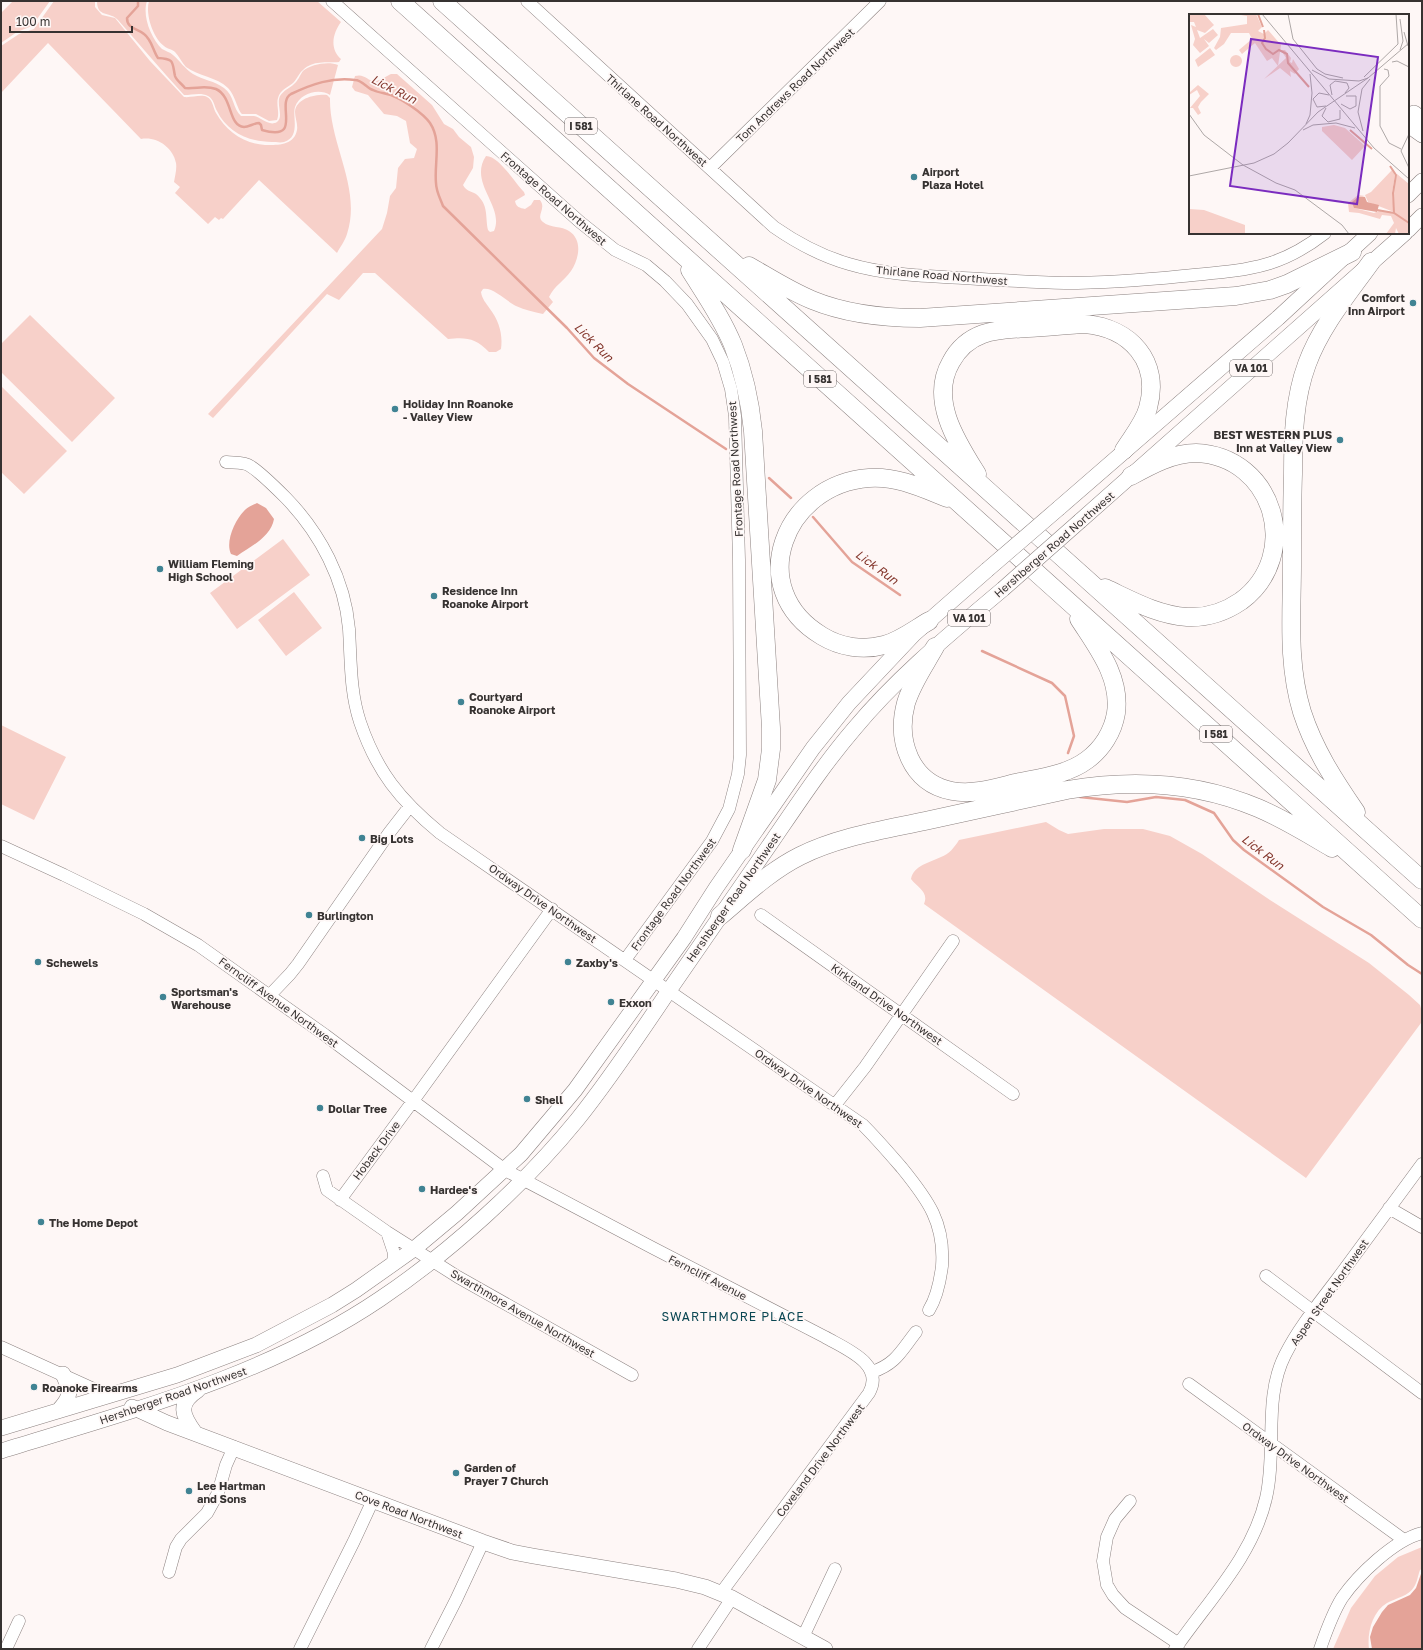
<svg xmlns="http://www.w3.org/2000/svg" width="1423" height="1650" font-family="'Golos Text',sans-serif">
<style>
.green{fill:#f7d0c9}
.water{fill:#e4a398}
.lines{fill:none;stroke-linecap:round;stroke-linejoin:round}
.stream{stroke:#e4a398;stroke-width:2.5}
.minor-casing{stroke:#8c8280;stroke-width:13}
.major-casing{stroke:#8c8280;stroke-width:16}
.highway-casing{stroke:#8c8280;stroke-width:19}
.minor{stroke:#fff;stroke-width:12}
.major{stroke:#fff;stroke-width:15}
.highway{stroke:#fff;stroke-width:18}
.major-bridge-casing{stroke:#8c8280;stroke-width:16;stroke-linecap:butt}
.major-bridge{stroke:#fff;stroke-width:15}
.poi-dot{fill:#408393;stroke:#fef7f6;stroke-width:1.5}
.labels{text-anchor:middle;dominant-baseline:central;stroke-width:3.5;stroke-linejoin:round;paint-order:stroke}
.shield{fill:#fef7f6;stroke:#726d6c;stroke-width:1}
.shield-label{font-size:10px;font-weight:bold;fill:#363231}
.street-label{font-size:11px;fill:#363231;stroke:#fef7f6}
.poi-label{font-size:11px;font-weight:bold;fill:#363231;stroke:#fef7f6;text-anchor:start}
.water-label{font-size:12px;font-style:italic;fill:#84372d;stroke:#fef7f6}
.neighbourhood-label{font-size:12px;letter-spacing:1px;fill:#0b4753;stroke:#fef7f6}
.inset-river{fill:none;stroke:#e4a398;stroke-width:2}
.inset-road{fill:none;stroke:#aea8a7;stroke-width:1}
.view{fill:#7b2cbf;fill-opacity:0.15;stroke:#7b2cbf;stroke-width:2}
.inset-edge{fill:none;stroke:#363231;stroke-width:2}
</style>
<rect width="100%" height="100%" fill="#fef7f6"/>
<path class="green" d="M13 1H50L32 26 17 32 1 43V13Z
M54 1H95V7L102 15 115 18 150 61 184 97C191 98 201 94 207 97 213 100 213 108 216 113 226 131 244 144 265 145 277 145 294 146 297 130 298 124 295 118 295 112 296 98 316 94 327 95L330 98C329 144 362 188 347 234 345 241 340 247 337 253L259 180 223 219 221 218 219 220 215 217 208 224 175 193 180 187 174 182C175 176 177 169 176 163 173 147 156 136 141 139L48 43 1 93V46L19 34 34 29Z
M97 1H147C142 16 151 38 162 49 165 51 170 52 173 55 180 61 185 69 193 74 203 80 215 81 224 88 234 95 233 109 241 116 245 116 250 116 254 116 261 117 269 127 277 122 284 117 276 104 280 96 284 90 290 88 294 84 298 81 300 75 303 71 311 64 329 61 338 65L330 95C319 88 300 93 295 107 292 116 301 137 284 142 281 143 275 142 272 142 249 142 227 132 217 111 214 106 214 99 208 96 201 92 192 95 184 95 161 70 140 45 118 20 110 11 97 18 97 1Z
M149 1H317L341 22C333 33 329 48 341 59L339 62C326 63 313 60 303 70 299 73 297 79 293 83 288 87 280 90 278 98 276 105 280 113 277 120L269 121 256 114H242C238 111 235 95 228 88 217 77 198 76 186 67 182 63 179 56 175 52 172 49 167 49 164 46 153 38 145 14 149 1Z
M391 74H397L432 105 444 124 453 129 459 137 471 147 474 157 473 168 463 185C466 191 471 191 476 194 489 205 485 216 488 230L490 232 494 231C505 206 468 183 486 156 499 156 515 183 524 192L525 195 515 201C516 207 520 208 525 209L531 205 534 200H540C547 209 535 216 543 222 550 228 562 226 569 231 583 240 579 259 571 271 564 281 554 286 549 297L553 302 543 314C534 312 525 310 516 306 506 301 493 287 483 289L481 292C482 299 486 303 490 309 499 321 503 334 501 349L496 352H489C476 338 466 337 448 339L375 273H363L339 300 327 294 213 418 208 414 382 229 387 213 390 196 396 188 398 168 405 159 414 158 417 149 410 143 406 121 397 116 384 114 368 95 355 91 352 87 355 76C365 73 368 82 376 81 381 80 387 76 391 74Z
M30 315 115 398 72 442 1 372V344Z
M1 386 67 451 24 494 1 472Z
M283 539 310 575 237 629 210 593Z
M294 592 322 628 286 656 258 620Z
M1 725 66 757 34 820 1 804Z
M1046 822 1059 830 1068 834 1104 829H1143L1170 836 1202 854 1270 900 1369 963 1409 995 1420 1005 1422 1012 1421 1023 1306 1178 924 904C929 892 918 888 911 879 914 865 929 863 941 857 949 854 954 848 959 840Z
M1422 1547V1569L1420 1570C1418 1575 1417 1583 1414 1587 1409 1596 1396 1598 1387 1603 1372 1612 1367 1633 1369 1649H1333L1351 1608 1375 1576 1398 1557Z"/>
<path class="water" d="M257 503 266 508 274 519C271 537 251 546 237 556L231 554C225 542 235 520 244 511 247 507 253 505 257 503Z
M1422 1571V1649H1372L1370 1637 1373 1627 1382 1612 1388 1605 1410 1595 1416 1588Z"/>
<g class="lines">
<path class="stream" d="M138 1V6L127 18C127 29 137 28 144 34 152 40 153 51 158 58 175 59 172 62 175 76 176 80 182 84 185 88 196 89 205 85 216 89 233 97 228 126 244 127 249 127 254 123 259 123L261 125 262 130C304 142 275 103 291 94 312 84 332 77 355 80 362 80 367 88 373 90 379 93 385 93 391 95 402 99 423 113 430 123 442 141 434 163 436 183 436 191 440 198 443 206L567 328 594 358 628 384 726 449
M769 478 791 498
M813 517 852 562 900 595
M982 651 1052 683 1065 696 1074 736 1068 753
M1080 797 1127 802 1156 797 1185 800 1214 813 1233 840 1244 850 1323 907 1371 935 1408 965 1422 974"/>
<defs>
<path id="minor" d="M332 1 580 222 615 250 646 265 665 281 687 304 712 339 723 362 731 389 735 416 739 560 740 755 738 774 729 809 712 841 625 960
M527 1 774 227C797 243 821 256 849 264 886 275 925 276 963 278 997 280 1031 282 1065 283 1105 283 1144 280 1183 276 1211 273 1240 272 1267 264 1288 258 1307 247 1325 233
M710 168 880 1
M226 462C233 463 245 462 250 466 260 472 278 490 286 498 320 533 345 580 349 629 351 661 350 692 360 722 377 772 400 800 440 833L863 1125C877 1139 889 1153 902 1168 928 1200 945 1223 942 1266 940 1282 937 1297 929 1310
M1 846 64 875 144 914 198 945 325 1035 505 1170 653 1248 825 1337C846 1349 885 1364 869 1393L721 1593
M761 915 1013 1094
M270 995 290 974 298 964 389 833 410 806
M835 1105 865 1067 953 941
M323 1176 327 1190 387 1232 458 1277 632 1375
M340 1200 413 1101 552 909
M1389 1208 1422 1227
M387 1232 394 1253 393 1264
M1266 1276 1422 1393
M1 1347 109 1396
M872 1372C896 1364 901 1351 916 1332
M1189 1384 1404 1540
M1130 1501 1115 1519 1107 1537 1103 1561 1107 1585 1113 1595 1125 1608 1179 1644
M169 1572 176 1547 181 1539 207 1513 218 1493 226 1465 234 1447
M803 1637 835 1569
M6 1649 19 1621
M300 1649 354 1541 373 1500
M431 1649 456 1600 483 1542
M698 1649 732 1598
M1175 1649C1208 1601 1253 1556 1266 1498 1277 1451 1263 1398 1285 1355 1299 1327 1320 1302 1338 1278 1366 1240 1394 1202 1422 1164
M1320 1649C1326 1632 1332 1614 1342 1598 1358 1575 1394 1540 1422 1533"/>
<path id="major" d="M1414 113 1422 119
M1408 125 1422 135
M1408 195 1422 181
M1408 230 1422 216
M1059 508 1278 318 1370 233
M1080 521 1405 233
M132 1407 167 1423 483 1542 512 1552 533 1556 676 1580 705 1587 732 1598 825 1649
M58 1411C72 1396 71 1392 63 1374
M1 1428 177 1375 256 1345 332 1305 356 1290 414 1249 457 1213 521 1154 575 1090 684 938 716 888 813 748 849 703 914 634 987 570
M195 1433C182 1415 177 1404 198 1390
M1 1451C131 1411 266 1376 380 1299 450 1252 524 1185 577 1120 610 1079 639 1035 668 992 703 941 738 890 773 840 799 802 824 764 854 729 898 676 951 633 1003 589"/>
<path id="highway" d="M400 1 1422 919
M442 1 1422 880
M749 266C770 278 790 291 812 300 846 314 883 318 920 318L1236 296 1270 290 1287 284 1352 252
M690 270C705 294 722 318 733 345 744 373 750 401 753 431L771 728V749L767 780 742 850
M977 474C957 442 929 400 951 362 958 349 969 339 983 334 997 329 1013 329 1028 328 1047 327 1066 325 1085 324 1130 328 1161 361 1148 408 1144 423 1132 437 1124 450
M1105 588C1131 600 1157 615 1187 617 1206 618 1225 612 1241 601 1303 555 1274 456 1196 453 1173 453 1151 465 1131 476
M929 621C915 629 900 641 884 645 863 651 840 647 822 636 743 589 784 484 869 478 897 476 922 488 947 498
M935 647C925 665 912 683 906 703 896 740 910 783 952 791 973 795 995 788 1015 783 1038 778 1067 775 1087 760 1102 749 1113 732 1116 713 1121 677 1097 647 1079 619
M1356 812C1334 780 1314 749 1302 712 1287 663 1292 614 1292 565 1292 535 1292 504 1293 474 1293 437 1294 399 1307 364 1321 326 1348 294 1371 262
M720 916C745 895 770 871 800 856 838 837 883 830 925 821 972 811 1020 800 1067 790 1131 779 1197 782 1258 808 1284 819 1308 834 1332 848"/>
</defs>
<use href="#minor" class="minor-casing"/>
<use href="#major" class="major-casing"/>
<use href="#highway" class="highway-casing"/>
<use href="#minor" class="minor"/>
<use href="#major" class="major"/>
<use href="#highway" class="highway"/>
<defs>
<path id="major-bridge" d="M987 570 1059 508
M1003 589 1080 521"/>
</defs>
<use href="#major-bridge" class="major-bridge-casing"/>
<use href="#major-bridge" class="major-bridge"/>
</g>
<g class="poi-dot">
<circle cx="914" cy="177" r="4"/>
<circle cx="1413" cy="303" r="4"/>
<circle cx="395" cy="409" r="4"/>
<circle cx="1340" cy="440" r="4"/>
<circle cx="160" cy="569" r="4"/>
<circle cx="434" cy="596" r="4"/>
<circle cx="461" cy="702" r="4"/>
<circle cx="362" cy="838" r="4"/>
<circle cx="309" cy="915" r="4"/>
<circle cx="38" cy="962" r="4"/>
<circle cx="568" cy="962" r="4"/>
<circle cx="163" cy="997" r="4"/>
<circle cx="611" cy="1002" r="4"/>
<circle cx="527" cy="1099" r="4"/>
<circle cx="320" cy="1108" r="4"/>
<circle cx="422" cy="1189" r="4"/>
<circle cx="41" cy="1222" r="4"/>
<circle cx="34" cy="1387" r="4"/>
<circle cx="456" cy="1473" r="4"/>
<circle cx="189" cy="1491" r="4"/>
</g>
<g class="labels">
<g class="shield">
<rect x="565" y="118" width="32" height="16" rx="3"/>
<rect x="1230" y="360" width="42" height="16" rx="3"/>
<rect x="804" y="371" width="32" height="16" rx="3"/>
<rect x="948" y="610" width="42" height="16" rx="3"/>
<rect x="1200" y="726" width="32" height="16" rx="3"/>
</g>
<g class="shield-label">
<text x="581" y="126">I 581</text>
<text x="1251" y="368">VA 101</text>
<text x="820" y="379">I 581</text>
<text x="969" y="618">VA 101</text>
<text x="1216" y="734">I 581</text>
</g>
<g class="street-label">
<text transform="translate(795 85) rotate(-44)">Tom Andrews Road Northwest</text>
<text transform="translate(657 120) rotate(42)">Thirlane Road Northwest</text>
<text transform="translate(554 198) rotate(41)">Frontage Road Northwest</text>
<text transform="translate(942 275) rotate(5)">Thirlane Road Northwest</text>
<text transform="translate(735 469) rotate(-93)">Frontage Road Northwest</text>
<text transform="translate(1054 544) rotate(-41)">Hershberger Road Northwest</text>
<text transform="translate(673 894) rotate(-54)">Frontage Road Northwest</text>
<text transform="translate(733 897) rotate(-55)">Hershberger Road Northwest</text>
<text transform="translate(543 903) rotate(35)">Ordway Drive Northwest</text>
<text transform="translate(279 1002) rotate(36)">Ferncliff Avenue Northwest</text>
<text transform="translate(887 1004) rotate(35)">Kirkland Drive Northwest</text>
<text transform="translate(809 1088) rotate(35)">Ordway Drive Northwest</text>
<text transform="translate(376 1150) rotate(-53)">Hoback Drive</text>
<text transform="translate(708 1277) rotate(27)">Ferncliff Avenue</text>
<text transform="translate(1329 1292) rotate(-55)">Aspen Street Northwest</text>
<text transform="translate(523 1313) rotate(30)">Swarthmore Avenue Northwest</text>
<text transform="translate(173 1395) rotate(-19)">Hershberger Road Northwest</text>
<text transform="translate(820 1460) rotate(-53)">Coveland Drive Northwest</text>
<text transform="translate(1296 1462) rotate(36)">Ordway Drive Northwest</text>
<text transform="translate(409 1514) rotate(21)">Cove Road Northwest</text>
</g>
<g class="poi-label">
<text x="922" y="171">Airport<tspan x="922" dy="13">Plaza Hotel</tspan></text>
<text x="1405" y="297" text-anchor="end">Comfort<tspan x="1405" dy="13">Inn Airport</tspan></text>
<text x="403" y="403">Holiday Inn Roanoke<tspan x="403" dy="13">- Valley View</tspan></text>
<text x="1332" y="434" text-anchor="end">BEST WESTERN PLUS<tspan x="1332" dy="13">Inn at Valley View</tspan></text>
<text x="168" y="563">William Fleming<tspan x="168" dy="13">High School</tspan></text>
<text x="442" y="590">Residence Inn<tspan x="442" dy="13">Roanoke Airport</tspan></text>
<text x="469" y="696">Courtyard<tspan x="469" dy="13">Roanoke Airport</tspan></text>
<text x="370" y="838">Big Lots</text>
<text x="317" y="915">Burlington</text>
<text x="46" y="962">Schewels</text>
<text x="576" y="962">Zaxby's</text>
<text x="171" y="991">Sportsman's<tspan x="171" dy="13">Warehouse</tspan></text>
<text x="619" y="1002">Exxon</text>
<text x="535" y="1099">Shell</text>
<text x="328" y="1108">Dollar Tree</text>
<text x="430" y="1189">Hardee's</text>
<text x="49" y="1222">The Home Depot</text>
<text x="42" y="1387">Roanoke Firearms</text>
<text x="464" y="1467">Garden of<tspan x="464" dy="13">Prayer 7 Church</tspan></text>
<text x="197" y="1485">Lee Hartman<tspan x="197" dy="13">and Sons</tspan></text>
</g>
<g class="water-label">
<text transform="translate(394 89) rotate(27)">Lick Run</text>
<text transform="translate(594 342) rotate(45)">Lick Run</text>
<text transform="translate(877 567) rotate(36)">Lick Run</text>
<text transform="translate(1263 852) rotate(37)">Lick Run</text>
</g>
<g class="neighbourhood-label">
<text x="733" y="1316">SWARTHMORE PLACE</text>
</g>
</g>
<g transform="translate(1189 14)">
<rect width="220" height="220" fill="#fef7f6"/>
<path d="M0 0H15L25 11 16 19 8 16 11 24 24 15 29 21 20 29 15 25 20 32 11 39 4 31 6 25 2 11 7 13 5 8H0ZM67 0 73 13 69 17 75 20 79 16 92 31 89 52 83 44 78 47 66 29 53 40 50 36 63 25 60 19H42L35 30 27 36 25 34 31 23 32 14 58 10V2L52 1ZM21 34 26 41 9 53 6 46ZM92 36H96L102 44 101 48 103 49 104 45 110 55 106 60 101 57 102 63 91 54 75 65 97 44ZM41 47a6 6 0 1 1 12 0a6 6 0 1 1-12 0ZM9 71 20 80 12 88 9 93 12 99 9 101 4 94H1L11 82 8 76 0 81V79ZM145 111 156 114 176 132 163 146 133 117V113ZM203 156 206 161 203 179 205 198 179 188 176 181 182 178ZM208 160 220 170V209L205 199 204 175ZM169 181 176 182 165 186V194L185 199 192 196 209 201 220 210V220H210L207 214 206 220H197L205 209 202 202 193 201 191 205 170 199 160 198 159 189ZM0 195 15 196 56 211V220H0Z" fill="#f7d0c9"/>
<path d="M169 183H176L178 188 190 191 188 198 165 194 163 188Z" fill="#e4a398"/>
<path class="inset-river" d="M69 0 74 13M75 16 76 24 73 29 77 35 84 40 90 36 98 40 99 49 120 73M161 116 183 135M201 152 207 161 204 179 205 199M188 196 205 199 220 209"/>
<path class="inset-road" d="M73 0 185 134 220 165M99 0 104 25 128 55 136 60 154 64M215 18 219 32M211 36 214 27 211 5M203 48 208 47 220 53M123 56 140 65 170 67 179 64M175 63 209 30 207 0M191 72V112L200 129 212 135M191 72 200 62 199 56 195 55M143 81 141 71 146 67 158 69 160 74 156 79M152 90 161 95 167 92V82H157M137 92 128 93 124 85 130 79 140 81M137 94 133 102 139 108 151 105V96M0 100 15 121 54 151M117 110 121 101 123 79 121 60M114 116 124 111 147 109 166 114M174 117 169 98 173 75 181 65M220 120 212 137 220 154M54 151 87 169 106 176 153 211 160 220M0 162 65 149 85 140 99 129 129 98 179 64 220 29"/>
<path class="view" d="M62 25 189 43 168 190 41 172Z"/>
<rect width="220" height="220" class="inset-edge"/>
</g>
<rect width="1423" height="1650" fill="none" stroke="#363231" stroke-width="4"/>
<path d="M10 26v6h122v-6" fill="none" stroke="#363231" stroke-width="2"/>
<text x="16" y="26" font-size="12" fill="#363231" stroke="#fef7f6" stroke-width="3" paint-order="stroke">100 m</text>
</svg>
